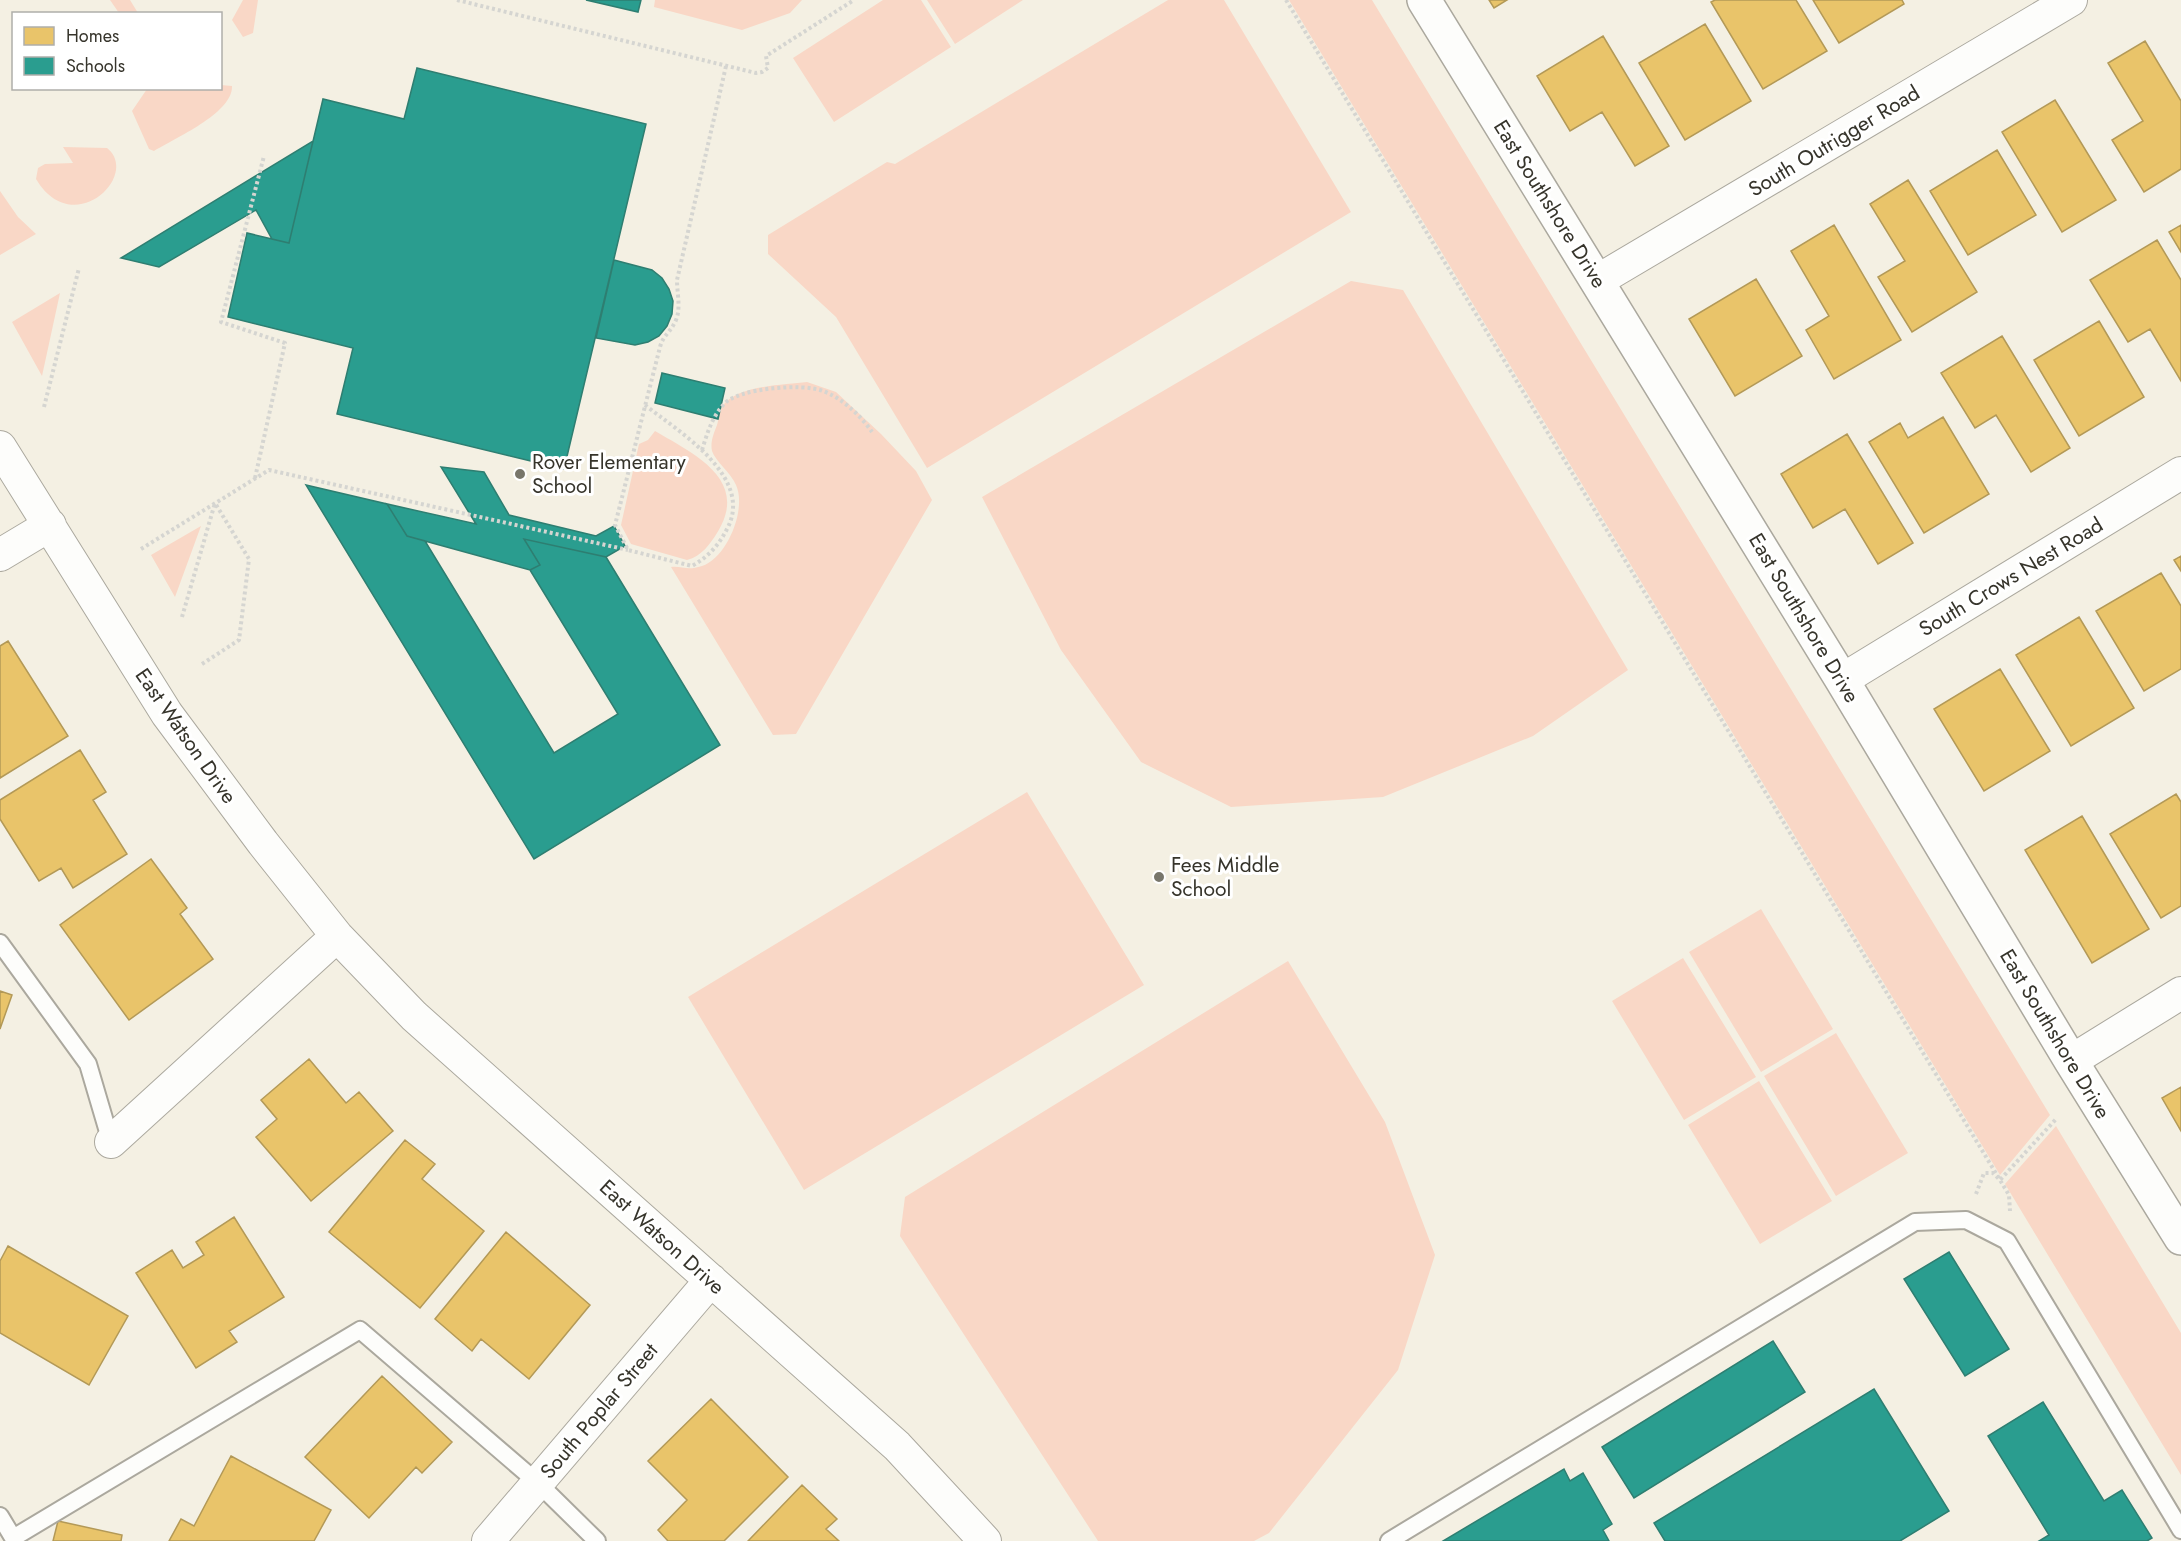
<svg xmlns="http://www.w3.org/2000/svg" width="2181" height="1541" font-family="Jost,sans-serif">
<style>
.green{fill:#f9d7c6}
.homes{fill:#e9c46a;stroke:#b39957;stroke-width:1.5}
.schools{fill:#2a9d8f;stroke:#2e7e71;stroke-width:1.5}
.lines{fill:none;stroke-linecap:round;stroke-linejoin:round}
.lane-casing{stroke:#aba89e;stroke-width:20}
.street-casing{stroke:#aba89e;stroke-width:34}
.secondary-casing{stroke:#aba89e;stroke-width:36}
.path{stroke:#d5d5d1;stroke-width:4;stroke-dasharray:3 3;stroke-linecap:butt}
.lane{stroke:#fdfdfb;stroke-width:16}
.street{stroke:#fdfdfb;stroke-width:32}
.secondary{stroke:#fdfdfb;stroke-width:33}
.poi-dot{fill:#78766b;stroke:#fff;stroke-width:2}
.labels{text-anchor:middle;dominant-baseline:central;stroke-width:6;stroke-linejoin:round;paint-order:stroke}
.street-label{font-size:21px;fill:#36342b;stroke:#fff}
.poi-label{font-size:21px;fill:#36342b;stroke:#fff;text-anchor:start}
</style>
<rect width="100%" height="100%" fill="#f4f0e3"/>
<path class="green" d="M110 0H130L138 13H119Z
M243 0H258L253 33 243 37 232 20Z
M655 0H802L790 13 742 30 654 7Z
M883 0H921L951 47 834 122 793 58Z
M927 0H1023L955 44Z
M1168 0H1224L1351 212 927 468 836 317 768 254V235L887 162 895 164Z
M1289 0H1372L2050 1115 2000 1175Z
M221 85 232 86C233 113 175 138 154 151L149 149 132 111 147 89 220 88Z
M63 147 107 148C141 175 73 241 36 179L38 168 45 164 73 163Z
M0 191 18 217 36 234 0 255Z
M1351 281 1403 290 1628 670 1533 736 1383 797 1231 807 1141 762 1061 650 982 497Z
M60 293 42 376 12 322Z
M807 382 836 392 881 434 916 471 932 500 796 734 773 735 671 567C683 566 687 571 702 566 727 558 747 509 736 485 731 473 715 461 712 451 710 442 714 433 717 425 719 419 719 412 722 407 736 385 784 385 807 382Z
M655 431C692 453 751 479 717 533 710 544 702 556 687 560L631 544 621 525 639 444 648 440Z
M201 526 175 597 151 555Z
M1027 792 1144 985 804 1190 688 997Z
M1761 909 1833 1029 1761 1072 1689 952Z
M1683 958 1756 1077 1684 1120 1612 1001Z
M1288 961 1385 1122 1435 1255 1398 1370 1269 1533 1254 1541H1098L900 1236 905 1197Z
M1836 1033 1908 1153 1836 1196 1764 1076Z
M1759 1081 1832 1201 1760 1244 1688 1125Z
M2056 1126 2181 1333V1475L2005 1184Z"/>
<path class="homes" d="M1489 0H1507L1494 8Z
M1715 0H1796L1827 51 1763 89 1711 2Z
M1813 0H1902L1904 4 1839 43Z
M1705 24 1751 101 1685 140 1639 63Z
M1603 36 1669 146 1635 166 1602 112 1570 131 1537 76Z
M2145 41 2181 101V169L2144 192 2112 140 2143 121 2108 63Z
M2055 100 2116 200 2062 232 2002 132Z
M1997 150 2036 215 1968 255 1930 191Z
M1908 180 1977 292 1912 332 1878 277 1905 261 1870 204Z
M1834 225 1901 340 1834 379 1806 330 1829 316 1791 251Z
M2181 225V252L2169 232Z
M2157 240 2181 280V381L2150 329 2128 342 2090 280Z
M1756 279 1802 356 1735 396 1689 319Z
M2099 321 2144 397 2079 436 2034 360Z
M2002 336 2070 448 2031 472 1996 415 1975 428 1941 373Z
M1943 417 1989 494 1924 533 1869 442 1900 423 1908 438Z
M1847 434 1913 543 1878 564 1845 509 1813 528 1781 474Z
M2181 556V571L2174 560Z
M2161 573 2181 606V669L2144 691 2096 611Z
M2079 617 2134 708 2071 746 2016 655Z
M8 641 68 736 0 778V646Z
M2000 669 2050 751 1984 791 1934 709Z
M80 750 106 792 93 800 127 854 73 888 61 868 39 881 0 819V800Z
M2176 794 2181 802V906L2161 918 2110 834Z
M2082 816 2149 929 2092 963 2025 850Z
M151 859 187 908 180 914 213 959 129 1020 60 925Z
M0 991 12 995 0 1029Z
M309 1059 346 1103 359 1092 393 1131 311 1201 256 1137 277 1119 261 1100Z
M2181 1087V1131L2162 1098Z
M405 1140 435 1164 422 1179 484 1231 420 1308 329 1232Z
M234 1217 284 1297 229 1331 237 1342 196 1368 136 1273 172 1250 183 1268 204 1255 196 1242Z
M506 1232 590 1305 529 1379 481 1339 472 1351 435 1319Z
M8 1246 128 1316 89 1385 0 1333V1261Z
M382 1376 452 1442 422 1473 416 1467 369 1518 305 1457Z
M711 1399 788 1477 724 1541H668L658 1530 687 1500 648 1461Z
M231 1456 331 1510 314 1541H169L181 1519 194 1526Z
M802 1485 837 1519 826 1529 839 1541H748Z
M58 1521 122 1535 121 1541H53Z"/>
<path class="schools" d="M586 0H641L638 12Z
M417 68 646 124 564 469 337 414 353 348 228 317 247 233 289 243 323 99 404 119Z
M313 141 289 243 272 239 256 210 159 267 121 258Z
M614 260 652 270 662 278 669 289 673 301 672 314 667 326 659 336 648 342 635 345 596 338Z
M662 373 725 388 718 419 655 403Z
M441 467 484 472 509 515 596 536 614 526 625 546 606 557 524 539 540 565 530 570 407 536 387 504 476 524Z
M306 485 387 504 407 536 425 541 554 753 618 714 530 570 540 565 524 539 606 557 720 745 534 859Z
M1949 1252 2009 1349 1965 1376 1904 1279Z
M1773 1341 1805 1392 1634 1498 1602 1447Z
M1874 1389 1949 1511 1900 1541H1665L1654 1523Z
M2043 1402 2104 1501 2122 1490 2152 1538 2147 1541H2039L2049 1535 1988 1436Z
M1564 1469 1570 1481 1583 1473 1612 1524 1603 1530 1609 1541H1443Z"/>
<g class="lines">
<defs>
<path id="lane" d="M0 943 88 1064 111 1142
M0 1516 15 1541
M13 1538 360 1330 538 1483 597 1541
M1389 1541 1915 1222 1966 1220 2007 1241 2181 1530"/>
<path id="street" d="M1597 281 2071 0
M0 447 167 714 263 843 337 936 414 1016 897 1446 985 1541
M0 555 50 525
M1842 680 2181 473
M2071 1061 2181 993
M111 1142 337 936
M488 1541 711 1280"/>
<path id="secondary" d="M1424 0 1842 680 2071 1061 2181 1238"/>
</defs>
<use href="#lane" class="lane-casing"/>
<use href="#street" class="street-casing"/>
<use href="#secondary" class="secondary-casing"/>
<path class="path" d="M457 0 756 73 762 72 768 68 766 56 854 0
M1286 0 2000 1180 2009 1195 2010 1211
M645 405C679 432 755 477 727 529 719 545 708 557 692 566L628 550 615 525C630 466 645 406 660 347 663 335 671 332 676 320 681 308 677 293 677 280L726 66
M44 407 79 268
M702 450C707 434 712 417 724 404 738 388 803 383 823 391 842 398 861 416 872 432
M255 478 285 343 221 322 264 156
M141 549 269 470 628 550
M182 617 215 503
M202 664 239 640 249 559 215 503
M1976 1194 1984 1173H1993L2000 1180 2057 1118"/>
<use href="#lane" class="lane"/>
<use href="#street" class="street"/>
<use href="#secondary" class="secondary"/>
</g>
<g class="poi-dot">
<circle cx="520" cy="474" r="6"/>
<circle cx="1159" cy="877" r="6"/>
</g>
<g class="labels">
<g class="street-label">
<text transform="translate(1834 141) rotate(-31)">South Outrigger Road</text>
<text transform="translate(1550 204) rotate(58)">East Southshore Drive</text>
<text transform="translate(2011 577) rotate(-31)">South Crows Nest Road</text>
<text transform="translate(1804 618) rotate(59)">East Southshore Drive</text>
<text transform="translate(186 736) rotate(55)">East Watson Drive</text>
<text transform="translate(2055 1034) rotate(59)">East Southshore Drive</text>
<text transform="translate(662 1237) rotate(42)">East Watson Drive</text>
<text transform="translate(599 1411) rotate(-50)">South Poplar Street</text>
</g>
<g class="poi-label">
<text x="532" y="462">Rover Elementary<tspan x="532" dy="24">School</tspan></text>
<text x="1171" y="865">Fees Middle<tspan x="1171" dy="24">School</tspan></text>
</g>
</g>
<rect x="12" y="12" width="210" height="78" fill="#ffffff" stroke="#afaeaa" stroke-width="1.5"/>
<rect x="24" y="27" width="30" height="18" fill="#e9c46a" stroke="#afaeaa" stroke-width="1.5"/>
<text x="66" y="42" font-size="18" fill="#36342b">Homes</text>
<rect x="24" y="57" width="30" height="18" fill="#2a9d8f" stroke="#afaeaa" stroke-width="1.5"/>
<text x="66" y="72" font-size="18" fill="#36342b">Schools</text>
</svg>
